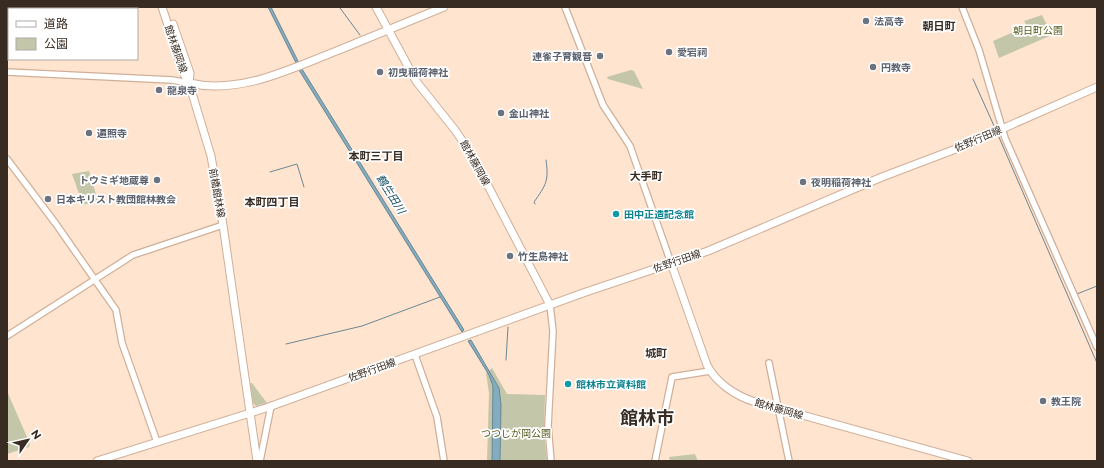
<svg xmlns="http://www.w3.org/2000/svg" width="1104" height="468" font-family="Montserrat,'Noto Sans JP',sans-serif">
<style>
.green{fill:#c4c6aa}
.water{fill:#82adc1;stroke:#6c8691}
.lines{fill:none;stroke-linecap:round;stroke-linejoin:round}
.stream{stroke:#6c8691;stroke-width:1}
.minor-casing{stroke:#d0af98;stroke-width:8}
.major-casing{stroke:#d0af98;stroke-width:9}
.minor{stroke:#fff;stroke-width:5.5}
.major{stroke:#fff;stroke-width:7}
.worship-dot{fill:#6b7280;stroke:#fff;stroke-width:1.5}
.culture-dot{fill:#0f9aa8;stroke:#fff;stroke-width:1.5}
.labels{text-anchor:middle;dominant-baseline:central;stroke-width:3.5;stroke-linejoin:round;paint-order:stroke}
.worship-label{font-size:10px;font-weight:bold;fill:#5b616d;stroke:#fff;text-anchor:start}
.park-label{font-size:10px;fill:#595a1b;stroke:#fff}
.street-label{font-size:10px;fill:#382c22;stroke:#fff}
.culture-label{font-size:10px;font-weight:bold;fill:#0d838f;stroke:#fff;text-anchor:start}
.neighbourhood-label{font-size:11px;font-weight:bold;fill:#382c22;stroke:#fff}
.water-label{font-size:11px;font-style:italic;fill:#134c62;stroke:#fff}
.town-label{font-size:18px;font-weight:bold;fill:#382c22;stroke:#fff}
</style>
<rect width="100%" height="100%" fill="#ffe4d0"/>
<path class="green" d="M1042 15 1052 35 999 58 993 41 1027 26 1024 21Z
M631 70 634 71 643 89 608 79 607 77Z
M89 171 98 201 83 205 72 174Z
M492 368 507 394 545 395 544 433 547 461H487L489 393 486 373Z
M250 383H252L267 403 256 406 253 403Z
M7 391 30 444 29 447 7 454Z
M695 454 698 461H670L669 457Z"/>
<path class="water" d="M268 7H271L298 61 296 63Z
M302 69 464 330 462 332 299 70Z
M471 340 499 388 501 404 500 461H492L493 386 489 375 468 341Z"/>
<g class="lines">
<path class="stream" d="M340 8 360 35
M973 79 995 128
M998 135 1097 363
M270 172 297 164 304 187
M535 204 534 202C546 185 549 181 546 160
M1077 294 1097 286
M286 344 362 326 440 297
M506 360 508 327"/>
<defs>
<path id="minor" d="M565 7 603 105 630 146 671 263
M962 7 979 50 1005 138 1097 347
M7 72 172 80 189 83
M7 159 56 224 116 310 122 343 157 442
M550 305 553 331 548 426 551 461
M7 336 133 255 223 225
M415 355 437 417 444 461
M769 363 789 461
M260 461 271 406
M655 461 672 377 710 371"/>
<path id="major" d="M162 7 184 74 189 83 211 156 223 225 257 461
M376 7 416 81 455 130 472 155 550 305
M173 24 190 73 189 83
M189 83C241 95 292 68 339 50 374 36 409 21 444 7
M671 263 707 365C716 383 736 396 755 402L968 461
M97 461 266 408 583 293 708 251 882 177 961 147 1097 87"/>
</defs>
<use href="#minor" class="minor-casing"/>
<use href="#major" class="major-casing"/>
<use href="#minor" class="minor"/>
<use href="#major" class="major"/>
</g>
<g class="worship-dot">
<circle cx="866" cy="21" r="4"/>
<circle cx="669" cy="52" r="4"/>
<circle cx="600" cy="56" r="4"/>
<circle cx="873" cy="67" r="4"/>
<circle cx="380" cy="72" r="4"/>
<circle cx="159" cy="90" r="4"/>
<circle cx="501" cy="113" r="4"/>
<circle cx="89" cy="133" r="4"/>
<circle cx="157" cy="180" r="4"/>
<circle cx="803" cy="182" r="4"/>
<circle cx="48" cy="199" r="4"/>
<circle cx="510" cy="256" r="4"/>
<circle cx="1043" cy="401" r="4"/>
</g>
<g class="culture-dot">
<circle cx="616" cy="214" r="4"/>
<circle cx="568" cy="384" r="4"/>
</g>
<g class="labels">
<g class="worship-label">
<text x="874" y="21">法高寺</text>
<text x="677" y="52">愛宕祠</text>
<text x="592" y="56" text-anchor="end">連雀子育観音</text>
<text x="881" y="67">円教寺</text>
<text x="388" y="72">初曳稲荷神社</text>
<text x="167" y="90">龍泉寺</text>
<text x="509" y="113">金山神社</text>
<text x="97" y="133">遍照寺</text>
<text x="149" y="180" text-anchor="end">トウミギ地蔵尊</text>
<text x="811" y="182">夜明稲荷神社</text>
<text x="56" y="199">日本キリスト教団館林教会</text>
<text x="518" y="256">竹生島神社</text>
<text x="1051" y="401">教王院</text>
</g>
<g class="park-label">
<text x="1038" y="30">朝日町公園</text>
<text x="516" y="433">つつじが岡公園</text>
</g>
<g class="street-label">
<text transform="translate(176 49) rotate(71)">館林藤岡線</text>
<text transform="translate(978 139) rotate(-23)">佐野行田線</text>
<text transform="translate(475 163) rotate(61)">館林藤岡線</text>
<text transform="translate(217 193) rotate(80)">前橋館林線</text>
<text transform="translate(677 261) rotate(-19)">佐野行田線</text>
<text transform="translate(372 370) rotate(-20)">佐野行田線</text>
<text transform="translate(779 409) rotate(16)">館林藤岡線</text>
</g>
<g class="culture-label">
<text x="624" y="214">田中正造記念館</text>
<text x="576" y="384">館林市立資料館</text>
</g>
<g class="neighbourhood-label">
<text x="939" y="26">朝日町</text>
<text x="376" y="156">本町三丁目</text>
<text x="646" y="176">大手町</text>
<text x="272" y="202">本町四丁目</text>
<text x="656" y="353">城町</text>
</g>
<g class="water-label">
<text transform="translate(391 194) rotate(58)">鶴生田川</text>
</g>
<g class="town-label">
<text x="647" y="418">館林市</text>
</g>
</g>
<rect width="1104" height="468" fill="none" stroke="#382c22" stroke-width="16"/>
<rect x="8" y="8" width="130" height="52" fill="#ffffff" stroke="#afaba7"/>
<rect x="16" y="21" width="20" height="6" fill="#ffffff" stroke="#afaba7"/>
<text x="44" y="28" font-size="12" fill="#382c22">道路</text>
<rect x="16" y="38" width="20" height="12" fill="#c4c6aa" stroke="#afaba7"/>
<text x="44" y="48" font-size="12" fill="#382c22">公園</text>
<g transform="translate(28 440) rotate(56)" stroke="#ffffff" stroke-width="3" paint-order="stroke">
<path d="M0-3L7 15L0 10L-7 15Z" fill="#382c22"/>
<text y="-6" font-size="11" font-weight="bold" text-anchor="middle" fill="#382c22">N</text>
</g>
</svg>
